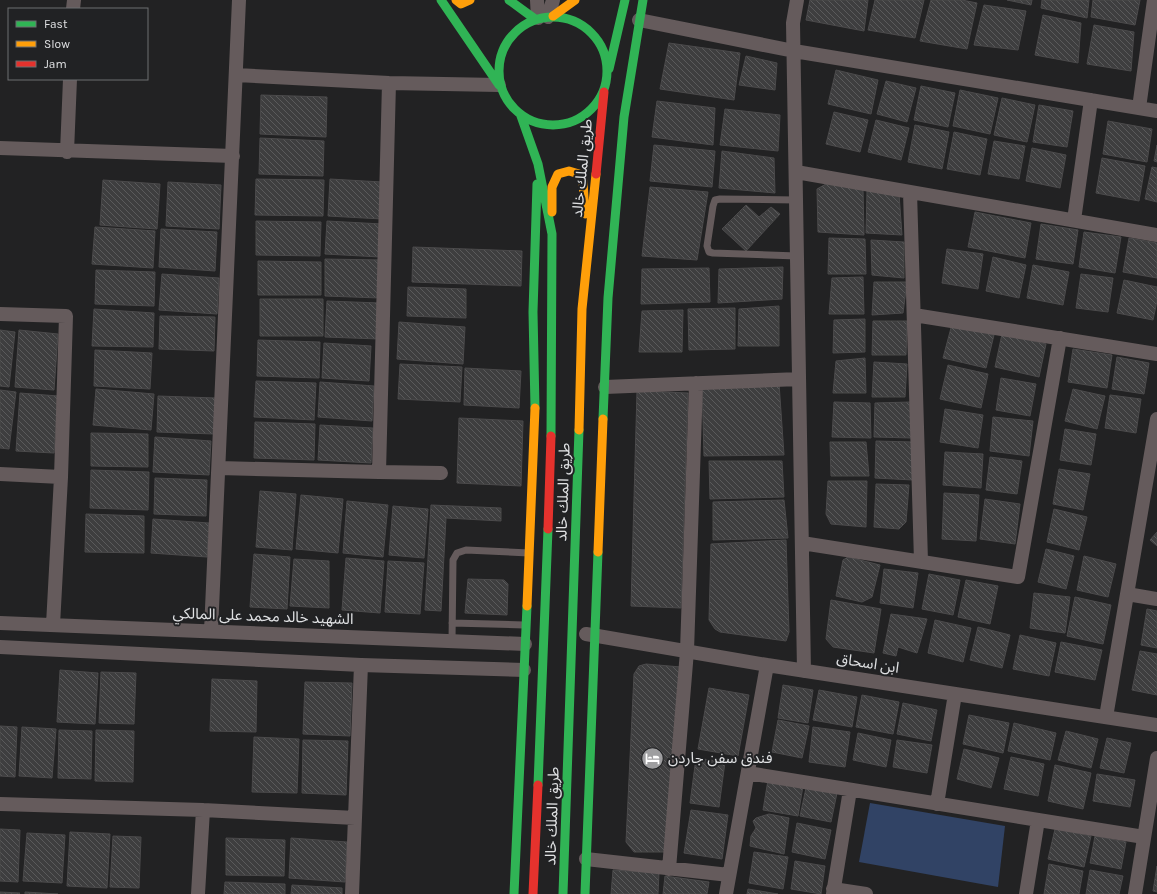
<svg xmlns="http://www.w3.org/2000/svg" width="1157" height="894" font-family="Karla,'Noto Sans Arabic',sans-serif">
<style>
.green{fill:#314365}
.building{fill:url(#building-back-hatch);stroke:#4b4a4b}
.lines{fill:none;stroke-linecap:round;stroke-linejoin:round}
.lane{stroke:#655b5c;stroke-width:7}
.street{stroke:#655b5c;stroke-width:14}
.fast{stroke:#30b455;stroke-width:9}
.slow{stroke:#ff9f0a;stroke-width:9}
.jam{stroke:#e5322d;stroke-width:9}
.labels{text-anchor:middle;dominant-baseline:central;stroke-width:4;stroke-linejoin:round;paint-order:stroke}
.street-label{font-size:15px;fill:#e0e1e3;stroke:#212224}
.poi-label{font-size:15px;fill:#e0e1e3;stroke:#212224;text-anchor:start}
</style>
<defs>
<pattern id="building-back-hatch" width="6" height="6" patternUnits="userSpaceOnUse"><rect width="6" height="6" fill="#3e3e3f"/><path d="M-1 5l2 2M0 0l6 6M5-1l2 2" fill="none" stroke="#5a5a5b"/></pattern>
</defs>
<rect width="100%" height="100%" fill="#222223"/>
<path class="green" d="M870 803 1005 826 998 887 859 862Z"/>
<path class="building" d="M810 0H868L864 31 806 20Z
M875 0H924L915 38 868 30Z
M931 0H962L977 3 967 49 920 41Z
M1007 0H1032L1031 5Z
M1042 0H1089L1087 18 1041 8Z
M1093 0H1140L1135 25 1091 17Z
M984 5 1026 11 1018 50 974 45Z
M1043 15 1081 23 1078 63 1035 55Z
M1094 25 1134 32 1131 71 1087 64Z
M669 43 740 53 734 100 660 89Z
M746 56 777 63 775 90 739 85Z
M836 70 878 80 871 114 828 104Z
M886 81 916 88 907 122 877 114Z
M921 86 955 93 948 127 914 120Z
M960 90 998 98 990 134 953 126Z
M261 95 327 97 326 137 260 134Z
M1002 98 1035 105 1027 142 994 135Z
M657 101 715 108 713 145 652 137Z
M1039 105 1073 111 1067 147 1033 142Z
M725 109 780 115 778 151 720 145Z
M834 112 868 120 860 152 826 144Z
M876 120 909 128 901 160 868 152Z
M1108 121 1152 129 1147 162 1103 154Z
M915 125 949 132 942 169 908 162Z
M954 132 987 139 980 175 947 169Z
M260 138 324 141 323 176 259 174Z
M994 141 1025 146 1019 179 988 174Z
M654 145 715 151 712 187 650 181Z
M1157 145V162L1154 161Z
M1032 148 1066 155 1060 188 1026 181Z
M722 151 774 158 775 193 719 188Z
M1102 158 1145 166 1139 201 1096 193Z
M1152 167 1157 168V202L1145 199Z
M256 179 324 180 323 216 255 215Z
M330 179 382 182V219L328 216Z
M103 180 160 184 157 229 100 225Z
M168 182 221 185 219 229 166 226Z
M826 184 863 189 864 235 818 232 817 189Z
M650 187 708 192 697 260 642 256Z
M867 191 899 194 902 235 866 233Z
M746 205 759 217 771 207 780 214 746 251 722 229Z
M975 212 1031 223 1025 258 968 247Z
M256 221 321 222 320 256 256 255Z
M327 221 382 224 380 257 325 254Z
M1041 224 1078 230 1073 264 1036 259Z
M95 227 155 231 153 268 92 264Z
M161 229 217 232 215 271 159 267Z
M1084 232 1121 237 1115 273 1079 267Z
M829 238 865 239 866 274H828Z
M1129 238 1157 243V278L1123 272Z
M871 240 904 242V278L872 275Z
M413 247 522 251 521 286 412 282Z
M947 249 983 254 978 289 942 283Z
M993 257 1026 265 1019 298 986 291Z
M325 259 381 260 380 298 325 296Z
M258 261 321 262V295H258Z
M1033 265 1069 272 1063 305 1027 298Z
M783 267 782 299 718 303 719 269Z
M709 268 710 302 641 304 642 269Z
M96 270 155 272 154 306 95 304Z
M162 274 219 278 217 314 159 310Z
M1081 274 1113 278 1108 312 1076 308Z
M863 277 864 314H829L832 278Z
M1124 280 1157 287V301L1153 320 1117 313Z
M874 282H907L903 313 872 315Z
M408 287 466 289V318L407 316Z
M260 299H323V336H260Z
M327 301 380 303 379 339 325 337Z
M779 306V346H738L739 309Z
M735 308V349L689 350 688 309Z
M94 309 154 313 153 347 92 346Z
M683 310 682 352H639L642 311Z
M160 316 215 317 214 351 159 349Z
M865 319V352L833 353 834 320Z
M873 321H907L906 355H872Z
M399 322 465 327 463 364 397 359Z
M952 324 994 335 986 368 943 358Z
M0 330 15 332 9 387 0 386Z
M19 330 58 334 54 390 15 387Z
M1002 334 1046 344 1039 377 995 367Z
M258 340 320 342 319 378 257 376Z
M324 343 371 346 369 381 322 378Z
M1073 349 1112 355 1107 388 1068 382Z
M95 350 152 353 150 389 94 386Z
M1117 357 1149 363 1144 394 1112 389Z
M865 358 866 393H833L836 361Z
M874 362 907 364 905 397H872Z
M400 364 462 367 460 402 398 399Z
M948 365 988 374 981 408 940 399Z
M465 368 521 371 519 408 464 405Z
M1001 378 1036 384 1030 416 996 410Z
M256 381 316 383 314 420 254 417Z
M320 382 374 386 372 421 318 417Z
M779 383 784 455 704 456 702 385Z
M96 389 154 394 151 430 93 425Z
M1073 389 1105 396 1097 429 1065 421Z
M0 390 16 392 9 449 0 448Z
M637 391 688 393 681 608 631 606Z
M20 393 58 396 54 453 16 451Z
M1110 395 1141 399 1136 433 1105 428Z
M158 396 216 398 214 434 157 432Z
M834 402 870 403 871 438 832 437Z
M910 402 912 438 874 437 875 403Z
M945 409 983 415 978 448 940 442Z
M993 417 1033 421 1029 456 990 451Z
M459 418 523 421 521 486 457 483Z
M255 422 315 424 314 460 254 458Z
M320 425 373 428 371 463 318 460Z
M1065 429 1096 434 1091 465 1060 460Z
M91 433 148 434V467L91 466Z
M155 437 211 441 209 475 153 472Z
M876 441 913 442V480L875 478Z
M830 442H866L869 476H831Z
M945 452 983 454 981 488 943 485Z
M990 457 1022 461 1017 494 986 490Z
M709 461H782L784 497 710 499Z
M1059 469 1090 474 1083 510 1053 504Z
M91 470 149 472 148 510 90 508Z
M155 478 207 480 206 516 154 514Z
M828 481H867L866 527 831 524 826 514Z
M876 484 909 485 906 522 899 529 874 527Z
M260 491 296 494 292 550 256 547Z
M944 493 979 495 976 541 942 539Z
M301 495 343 499 338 553 296 549Z
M985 499 1020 504 1015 544 980 539Z
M784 500 788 538 713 540V502Z
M347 501 388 505 383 557 343 553Z
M431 505 501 508V521L446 518 441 611 425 610Z
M393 506 428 509 424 558 389 555Z
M1054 509 1087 517 1079 550 1047 542Z
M86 514 144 516V553L85 552Z
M153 519 209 523 207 557 151 553Z
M1157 532V546L1150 540Z
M786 540 789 632 786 641 720 632 715 629 709 620 711 544Z
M1046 549 1074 556 1066 589 1038 582Z
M254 554 290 557 287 609 250 607Z
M1084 556 1116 564 1108 597 1077 590Z
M848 557 880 565 872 597 862 602 836 596 843 560Z
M346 558 384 561 380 613 342 610Z
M294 559 329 561V608L290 606Z
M388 561 424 563 420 614 385 612Z
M884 569 918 573 913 608 880 603Z
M929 574 960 580 953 615 922 609Z
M468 579 504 580 508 584 507 615 465 613Z
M966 580 998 586 990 624 958 617Z
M1034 593 1070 597 1065 633 1030 628Z
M1075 597 1111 605 1103 644 1067 636Z
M831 600 881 609 874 653 833 647 826 639Z
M1147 609 1157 611V648L1141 645Z
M891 614 927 619 917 653 898 647 896 656 883 653Z
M935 620 971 628 963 662 928 653Z
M978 627 1010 635 1002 668 970 660Z
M1020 635 1056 643 1049 676 1013 669Z
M1061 642 1102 650 1095 680 1055 672Z
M1140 651 1157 654V695L1132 690Z
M646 664 681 667 669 852H634L626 842 634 674 639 666Z
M60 670 98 673 95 724 57 722Z
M101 672 136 673 134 724 99 723Z
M212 679 257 681 256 732 210 731Z
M305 682 352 683 350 736 303 734Z
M783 685 813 690 808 723 778 718Z
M709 688 749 695 738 756 698 749Z
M819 690 857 697 852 727 813 720Z
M862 695 899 702 893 734 856 727Z
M903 703 937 710 931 741 897 734Z
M969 715 1009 723 1003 753 963 744Z
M778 720 809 726 802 758 772 752Z
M1014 723 1056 733 1050 760 1008 751Z
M0 726 17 727 15 777 0 776Z
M22 727 56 729 52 778 19 776Z
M813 727 850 732 845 767 809 762Z
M59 730 92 731 91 779 58 778Z
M96 730 134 731 133 782 95 781Z
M1066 731 1098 739 1091 768 1058 760Z
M858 733 891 740 886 767 853 760Z
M254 737 299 739 297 793 252 792Z
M1107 738 1131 743 1124 773 1100 768Z
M303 740 348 741 346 795 302 793Z
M897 740 932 745 927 773 893 767Z
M964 749 999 758 991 788 957 779Z
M1011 757 1044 764 1038 796 1004 789Z
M696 758 725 762 719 807 690 803Z
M1055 765 1091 773 1083 809 1048 801Z
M1097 774 1135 780 1130 807 1093 801Z
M768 780 803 786 798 816 763 810Z
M806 788 837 793 831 822 800 816Z
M691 810 728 815 722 859 684 853Z
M769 814 789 818 784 854 750 846 751 836 756 828 753 821 756 818Z
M797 823 831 830 825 859 792 852Z
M0 829 20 830 18 882 0 881Z
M1055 829 1091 836 1084 867 1048 859Z
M70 832 110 834 107 888 67 886Z
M27 833 65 835 62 883 23 881Z
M113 836 141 837 139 888 110 887Z
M1095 836 1126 842 1121 869 1090 863Z
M226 838 285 840 284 876 226 875Z
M291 838 347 842 345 882 289 878Z
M754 852 788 857 783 889 749 883Z
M795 861 825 866 821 894 791 889Z
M1049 864 1083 871 1079 894H1044Z
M1157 866V892L1153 891Z
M613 870 659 873 658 894H611Z
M1090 870 1123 876 1119 894H1086Z
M665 876 709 882 707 894H663Z
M225 882 285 884V894H224Z
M292 885 342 888V894H291Z
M748 889 778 894H747Z
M0 892 20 893 19 894H0Z
M25 892 58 894H25Z"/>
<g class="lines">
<path class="lane" d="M796 200 720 199 715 200 713 206 707 246 709 252 713 253 797 256
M452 623 524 625
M452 641 453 560 457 553 466 550 529 553"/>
<path class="street" d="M537 0 538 18
M797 0 793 23 804 671
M73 9 74 0
M548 17 553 0
M639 20 794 51 1157 111
M236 75 389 83 499 85
M389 83 379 472 441 473
M1139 108 1154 0
M0 148 233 156
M67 152 70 79
M796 172 1157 235
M910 192 921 561
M1074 220 1091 100
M0 314 66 316 61 477 53 625
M914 315 1157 354
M605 387 799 379
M219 468 379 472
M0 474 61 477
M802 543 1018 577 1060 338
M1127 594 1157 599
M0 623 525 644
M211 631 239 0
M586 634 767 665 1157 725
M0 647 361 665 524 670
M1106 717 1157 419
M748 773 1144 837
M0 804 203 810 355 818
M937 804 955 694
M586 859 729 875
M669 869 687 651 696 383
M833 889 866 894
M198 894 203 810
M352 894 361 665
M726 894 767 665
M833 894 850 790
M1026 894 1038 820
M1135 894 1157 758"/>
<path class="fast" d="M441 0 499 85
M509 0 535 19
M499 71a54 54 0 1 1 108 0a54 54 0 1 1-108 0Z
M609 69 625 0
M521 116 538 164 552 234 551 436
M535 408 533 312 537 184
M603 419 608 298 624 117 643 0
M538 785 548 529
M514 894 527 606
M563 894 579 430
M585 894 598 552"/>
<path class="slow" d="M456 0 461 4 470 0
M553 16 575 0
M552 212V187L558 174 569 171 579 174 583 181 585 214
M579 430 582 309 596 174
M598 552 603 419
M527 606 535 408"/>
<path class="jam" d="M596 174 604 92
M548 529 551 436
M533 894 538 785"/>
</g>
<defs>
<symbol id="hotel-disc" viewBox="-11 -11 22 22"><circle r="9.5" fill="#9e9ea0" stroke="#212224"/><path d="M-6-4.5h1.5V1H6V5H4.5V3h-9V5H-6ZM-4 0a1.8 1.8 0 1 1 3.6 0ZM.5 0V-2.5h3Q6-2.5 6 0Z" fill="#fff"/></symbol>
</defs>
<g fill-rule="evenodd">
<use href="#hotel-disc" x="640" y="746" width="25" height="25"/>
</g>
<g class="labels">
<g class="street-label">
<text transform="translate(582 168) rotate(-84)">طريق الملك خالد</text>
<text transform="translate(563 492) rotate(-88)">طريق الملك خالد</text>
<text transform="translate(263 616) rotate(2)">الشهيد خالد محمد على المالكي</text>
<text transform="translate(868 663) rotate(9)">ابن اسحاق</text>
<text transform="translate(552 816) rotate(-88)">طريق الملك خالد</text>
</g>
<g class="poi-label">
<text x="668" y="758">فندق سفن جاردن</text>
</g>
</g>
<rect x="8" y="8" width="140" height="72" fill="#212224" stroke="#6d6e70"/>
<rect x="16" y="21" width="20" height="6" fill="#30b455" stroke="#6d6e70"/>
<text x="44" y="28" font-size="12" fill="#e0e1e3">Fast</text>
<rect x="16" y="41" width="20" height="6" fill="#ff9f0a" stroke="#6d6e70"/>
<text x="44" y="48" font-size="12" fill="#e0e1e3">Slow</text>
<rect x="16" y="61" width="20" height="6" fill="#e5322d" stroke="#6d6e70"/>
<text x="44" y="68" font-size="12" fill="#e0e1e3">Jam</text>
</svg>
